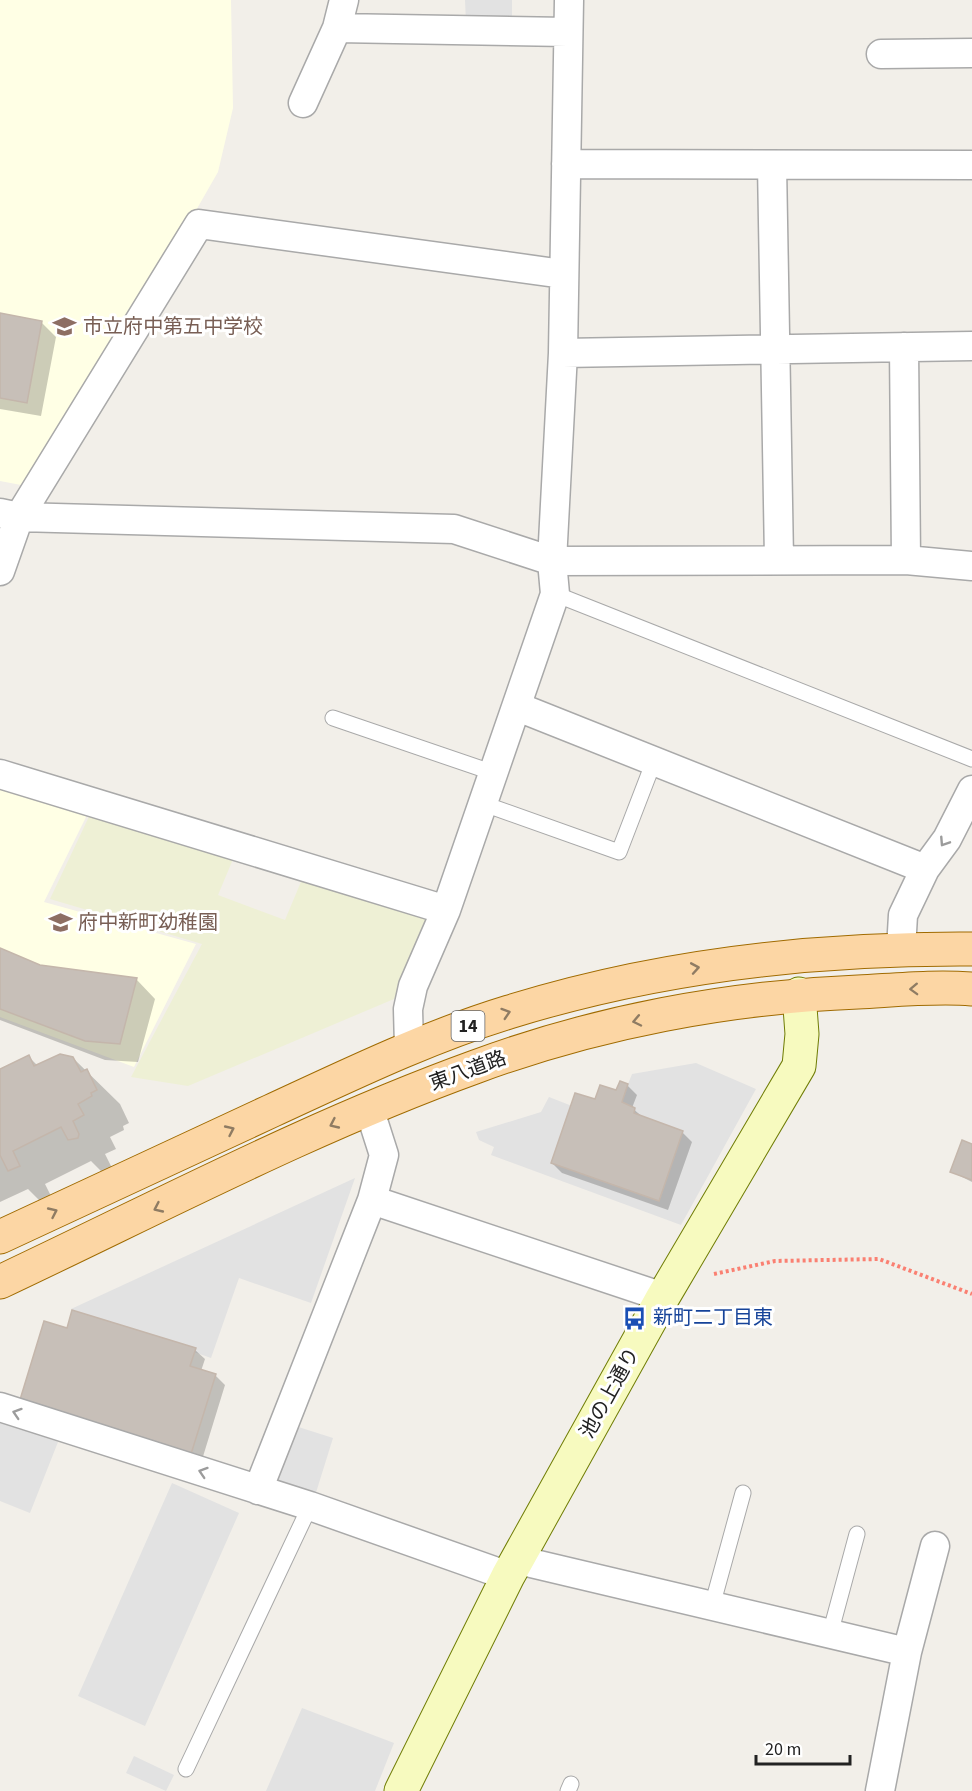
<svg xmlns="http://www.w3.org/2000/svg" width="972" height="1791" font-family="'Source Sans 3','Noto Sans JP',sans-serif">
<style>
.education{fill:#ffffe5}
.farmland{fill:#eef0d5}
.parking{fill:#e2e2e2}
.shadow{fill:#0003}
.building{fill:#c7bfb8;stroke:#c4b6ab;stroke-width:1.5}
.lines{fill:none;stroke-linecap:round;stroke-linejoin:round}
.lane-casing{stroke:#a9a9a9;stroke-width:17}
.street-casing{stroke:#a9a9a9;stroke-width:31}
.secondary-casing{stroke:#707d05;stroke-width:35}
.primary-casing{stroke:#a06b00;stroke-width:35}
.path{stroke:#fa8072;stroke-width:4;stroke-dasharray:3 3;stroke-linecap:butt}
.lane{stroke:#fff;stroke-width:15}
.street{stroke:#fff;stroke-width:28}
.secondary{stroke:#f7fabf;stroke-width:33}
.primary{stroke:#fcd6a4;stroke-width:33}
.oneway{stroke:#9c9c9c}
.oneway2{stroke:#8f7c63}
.labels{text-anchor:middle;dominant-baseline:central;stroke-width:6;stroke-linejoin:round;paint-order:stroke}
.shield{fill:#fff;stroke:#646464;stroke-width:1.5}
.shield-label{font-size:18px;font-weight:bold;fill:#222}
.education-label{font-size:20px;fill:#785e54;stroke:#fff;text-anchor:start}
.street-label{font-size:20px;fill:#222;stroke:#fff}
.transit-label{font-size:20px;fill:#164399;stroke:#fff;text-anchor:start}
</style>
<rect width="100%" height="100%" fill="#f2efe9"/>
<path class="education" d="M0 0H231L233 108 218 172 37 488 0 481Z
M0 781 89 811 44 902 196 944 134 1067 0 1017Z"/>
<path class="farmland" d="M94 806 236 852 218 895 285 920 303 877 427 919 394 999 188 1086 131 1077 202 944 50 899Z"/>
<path class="parking" d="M465 0H512V21L466 23Z
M696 1063 756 1089 681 1225 491 1155 494 1147 479 1140 476 1132 541 1112 549 1097 613 1122 632 1074Z
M355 1178 311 1303 239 1278 211 1358 71 1309Z
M0 1420 58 1442 30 1513 0 1501Z
M289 1424 333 1438 314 1499 269 1485Z
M172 1483 239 1513 145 1726 78 1696Z
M302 1708 394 1743 375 1791H266Z
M134 1756 174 1775 166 1791 126 1773Z"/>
<path class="shadow" d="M0 315 41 322 56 337 41 416 0 409Z
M0 950 40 966 137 980 155 999 138 1062 105 1060 0 1020Z
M29 1057 38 1066 73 1058 120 1104 129 1123 123 1126 124 1130 110 1137 116 1149 105 1154 112 1168 103 1173 91 1161 45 1184 52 1198 42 1203 28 1189 0 1202V1070Z
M627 1085 637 1095 632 1108 644 1118 682 1132 692 1142 668 1210 562 1173 552 1163 596 1101Z
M972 1146V1182L952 1172Z
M68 1330 195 1350 205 1359 201 1371 215 1375 225 1385 201 1463Z"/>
<path class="building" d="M0 313 42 321 27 403 0 398Z
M0 948 40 965 137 978 120 1044 85 1041 0 1009Z
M60 1054 73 1057 81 1072 87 1069 97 1090 91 1093 92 1096 78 1104 84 1115 73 1121 79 1134 78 1138 68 1140 61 1127 13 1151 20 1166 8 1171 0 1155V1069L29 1055 34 1066Z
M620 1081 628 1084 622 1102 635 1108 634 1113 683 1131 659 1201 551 1163 575 1093 595 1099 600 1085 616 1090Z
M962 1140 972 1144V1180L950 1172Z
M72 1310 196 1348 190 1366 216 1374 191 1454 19 1403 44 1321 67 1328Z"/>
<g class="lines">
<defs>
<path id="lane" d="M555 594 972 759
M333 718 494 773
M484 804 619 852 654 761
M712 1606 743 1493
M830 1634 857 1534
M186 1769 310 1506
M568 1791 571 1784"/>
<path id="street" d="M337 28 567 32
M881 54 972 53
M303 103 337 28 344 0
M566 164 972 165
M772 165 779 559
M904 347 906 560
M563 353 972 346
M0 513 19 517 454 529 552 561 906 560 972 566
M0 571 19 517 199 224 563 274
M518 707 925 869
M0 774 446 910
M901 949 903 915 925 869 947 839 972 790
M409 1047 408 1009 413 986 446 910 555 594 552 561 563 353 569 0
M372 1200 663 1297
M0 1407 310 1506 508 1576
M258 1490 372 1200 384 1155 369 1108
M518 1560 907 1652
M880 1791 907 1652 935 1546"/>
<path id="secondary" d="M401 1791 508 1576 663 1297 799 1066 802 1034 799 994"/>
<path id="primary" d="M0 1237C90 1195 181 1153 271 1111 349 1075 427 1037 509 1012 660 965 814 948 972 949
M0 1282C157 1208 312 1126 475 1067 596 1022 729 997 858 992 896 990 935 986 972 989"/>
</defs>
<use href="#lane" class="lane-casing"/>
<use href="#street" class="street-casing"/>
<use href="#secondary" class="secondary-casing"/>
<use href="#primary" class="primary-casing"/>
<path class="path" d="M714 1274 775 1261 879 1259 972 1294"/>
<use href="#lane" class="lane"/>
<use href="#street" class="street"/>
<use href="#secondary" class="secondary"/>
<use href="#primary" class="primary"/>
</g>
<defs><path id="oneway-chevron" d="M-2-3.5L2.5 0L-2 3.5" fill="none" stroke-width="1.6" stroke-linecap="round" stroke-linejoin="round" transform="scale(1.5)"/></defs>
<g class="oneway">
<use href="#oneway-chevron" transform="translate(944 842) rotate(123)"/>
<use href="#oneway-chevron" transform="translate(17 1413) rotate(-162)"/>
<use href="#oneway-chevron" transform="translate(203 1472) rotate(-162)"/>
</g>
<g class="oneway2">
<use href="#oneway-chevron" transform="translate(695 968) rotate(-10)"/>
<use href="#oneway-chevron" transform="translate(914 989) rotate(178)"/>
<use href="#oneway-chevron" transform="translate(506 1013) rotate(-18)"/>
<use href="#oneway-chevron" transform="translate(637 1021) rotate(168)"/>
<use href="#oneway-chevron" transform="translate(334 1124) rotate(155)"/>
<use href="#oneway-chevron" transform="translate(230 1130) rotate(-25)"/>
<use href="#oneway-chevron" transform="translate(158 1208) rotate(155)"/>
<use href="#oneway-chevron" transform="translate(53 1212) rotate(-25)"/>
</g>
<defs>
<symbol id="school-bare" viewBox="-9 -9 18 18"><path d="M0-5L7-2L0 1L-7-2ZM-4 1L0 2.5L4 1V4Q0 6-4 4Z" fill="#8d6e63" stroke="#fff" stroke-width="2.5" paint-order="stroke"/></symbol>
<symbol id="bus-bare" viewBox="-9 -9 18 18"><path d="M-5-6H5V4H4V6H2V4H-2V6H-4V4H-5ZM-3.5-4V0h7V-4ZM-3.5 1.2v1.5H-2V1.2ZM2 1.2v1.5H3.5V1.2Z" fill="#1a4fb4" stroke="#fff" stroke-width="2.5" paint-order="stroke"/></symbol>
</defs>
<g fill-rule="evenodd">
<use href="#school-bare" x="48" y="310" width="33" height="33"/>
<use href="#school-bare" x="44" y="906" width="33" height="33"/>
<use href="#bus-bare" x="618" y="1302" width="33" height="33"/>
</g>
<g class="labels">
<rect class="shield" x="451.5" y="1011" width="33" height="30" rx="4.5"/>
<g class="shield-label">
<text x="468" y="1026">14</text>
</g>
<g class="education-label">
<text x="83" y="327">市立府中第五中学校</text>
<text x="78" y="923">府中新町幼稚園</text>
</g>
<g class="street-label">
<text transform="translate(468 1071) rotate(-20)">東八道路</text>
<text transform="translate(610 1393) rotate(-61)">池の上通り</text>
</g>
<g class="transit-label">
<text x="653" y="1318">新町二丁目東</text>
</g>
</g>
<path d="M756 1755v9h94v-9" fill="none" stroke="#222222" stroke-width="3"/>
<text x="765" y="1755" font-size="18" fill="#222222" stroke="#ffffff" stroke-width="4.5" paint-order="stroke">20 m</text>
</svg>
